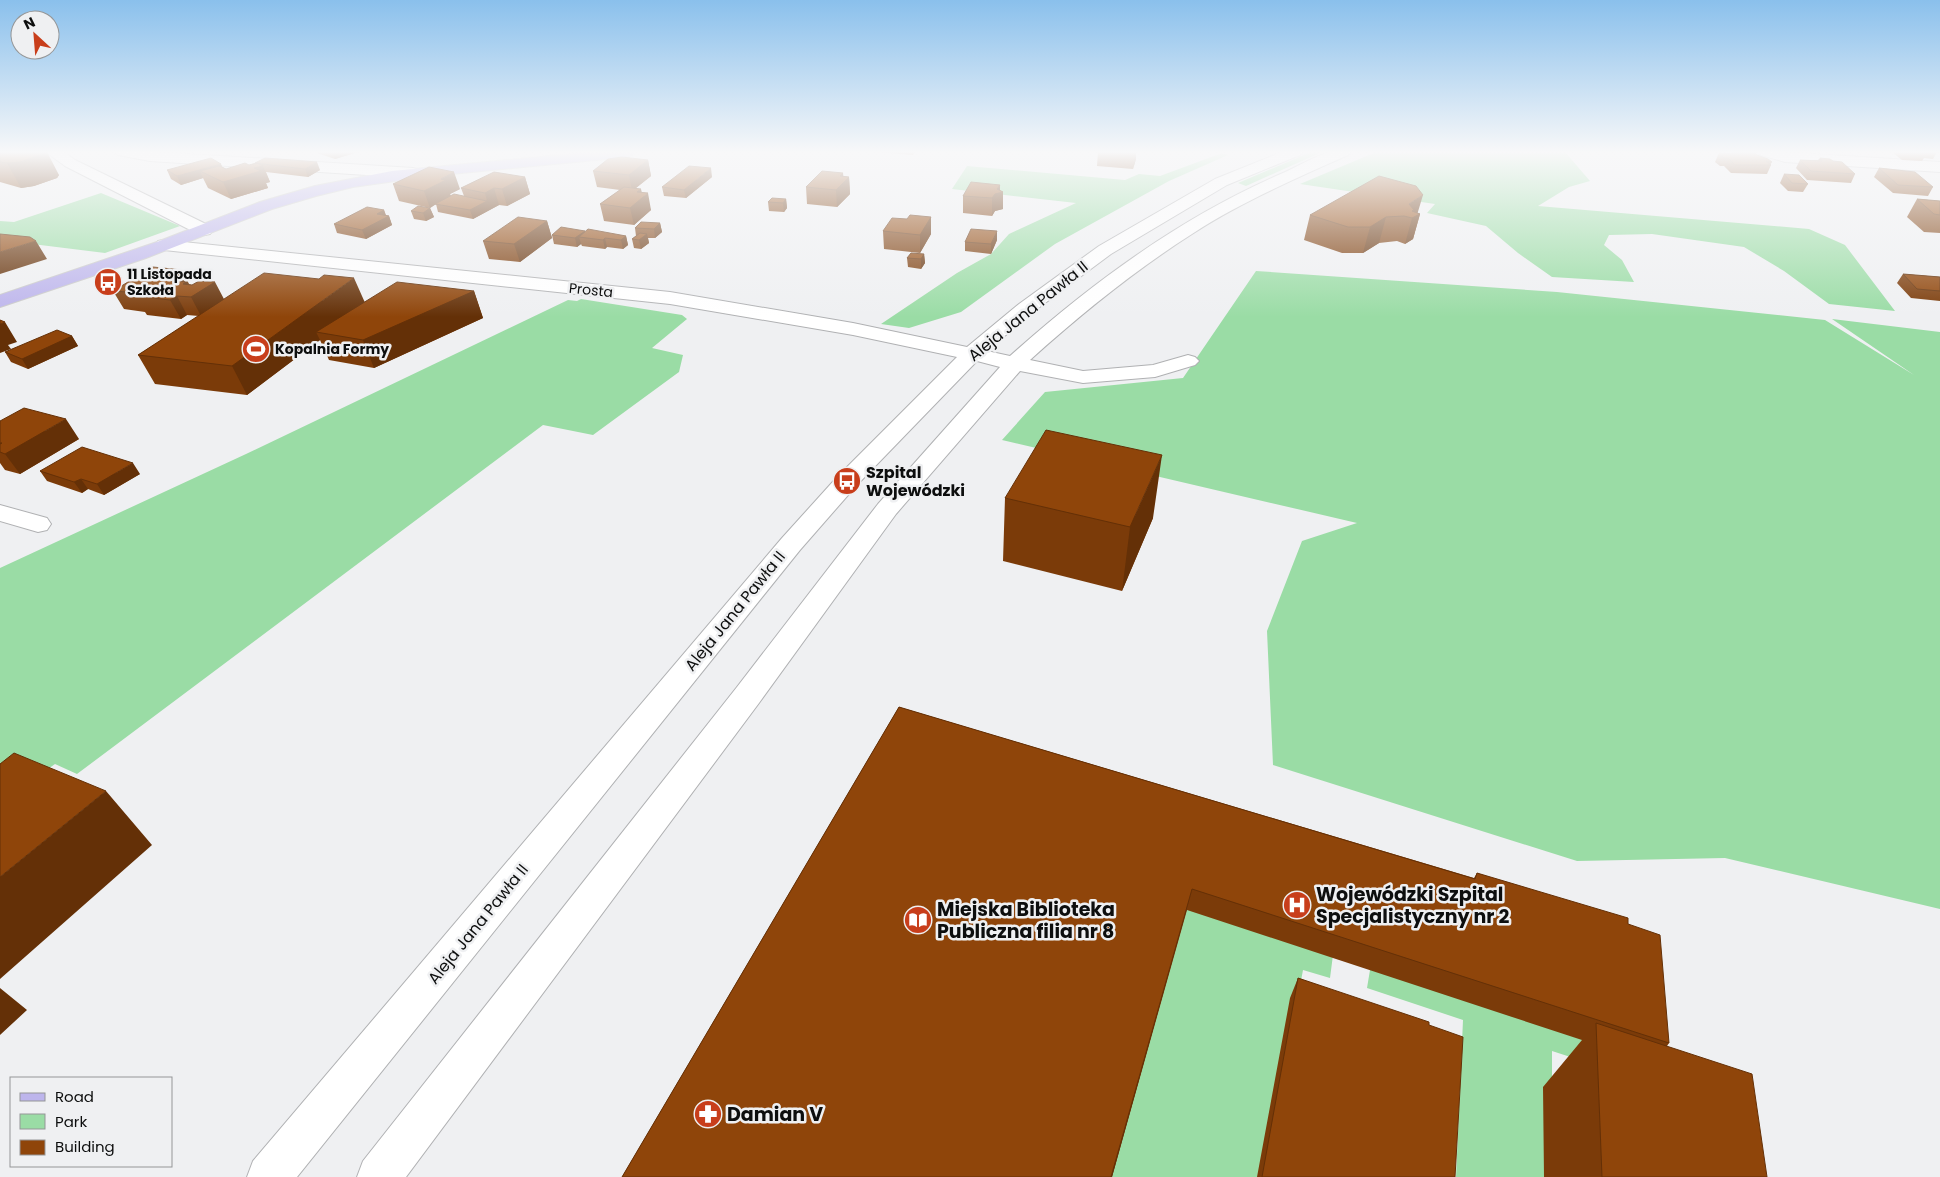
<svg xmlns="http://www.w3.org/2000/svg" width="1940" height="1177" font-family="Poppins,sans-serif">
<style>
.green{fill:#9adca5}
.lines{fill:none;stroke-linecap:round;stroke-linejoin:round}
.minor-casing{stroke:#b0b1b3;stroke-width:2}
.major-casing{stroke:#cacaca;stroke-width:2}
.minor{fill:#fff;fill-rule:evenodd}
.major{fill:#bdb5ec;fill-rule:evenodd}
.wall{fill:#7b3b09}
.shaded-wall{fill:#643007}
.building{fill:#8f450a;stroke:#643007}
.labels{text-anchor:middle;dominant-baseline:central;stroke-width:5;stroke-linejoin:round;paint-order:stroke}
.far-poi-label{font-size:14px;font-weight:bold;fill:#0d0e0e;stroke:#eff0f2;text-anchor:start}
.far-street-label{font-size:14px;fill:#0d0e0e;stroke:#eff0f2}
.street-label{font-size:16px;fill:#0d0e0e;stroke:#eff0f2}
.poi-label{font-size:16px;font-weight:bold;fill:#0d0e0e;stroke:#eff0f2;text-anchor:start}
.near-poi-label{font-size:19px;font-weight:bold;fill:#0d0e0e;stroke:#eff0f2;text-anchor:start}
</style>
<rect width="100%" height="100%" fill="#eff0f2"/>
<path class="green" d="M1311 152H1322L1246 186 1238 183Z
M1376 152H1565L1590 181 1569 187 1538 206 1809 229 1845 245 1895 311 1829 304 1784 271 1744 247 1652 234 1609 235 1604 245 1622 260 1634 282 1552 277 1518 253 1486 226 1427 213 1435 204 1300 184Z
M1222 153 1228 155 1169 181 1055 244 961 312 909 328 881 324 957 273 991 254 1009 234 1076 203 952 189 967 166 1125 180 1139 174 1160 176Z
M101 193 180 226 105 253 0 240V221L14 222Z
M1256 271 1557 292 1825 320 1914 375 1832 319 1940 332V909L1725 858 1577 861 1273 765 1267 631 1302 541 1357 523 1002 440 1045 392 1183 378Z
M581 299 682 315 687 319 652 348 683 355 679 372 593 435 543 425 77 774 55 764 0 803V568L246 454 568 300 577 301Z
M1192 889 1336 932 1330 978 1303 970 1264 1177H1111Z
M1374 946 1589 1018 1592 1064 1552 1051V1177H1456L1463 1020 1367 988Z"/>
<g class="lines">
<defs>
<path id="minor" d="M46 152H64L75 160 210 226 213 230 210 234 204 235 198 234 65 166Z
M115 152H156L413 168 419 170 421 173 419 176 413 178 150 161 118 155Z
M1282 152H1303L1300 155 1227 185 1111 254 1033 312 987 351 1010 356C1093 282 1181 217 1283 173 1297 167 1318 154 1332 152 1338 151 1345 152 1351 152L1348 155C1295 179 1241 202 1192 234 1134 271 1081 314 1030 360L1083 371 1153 365 1188 355 1195 357 1199 361 1195 365 1155 377 1083 383 1020 371 896 514 759 703 406 1177H357L363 1161 737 687 878 504 1000 367 977 361 856 486 800 550 297 1177H247L253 1161 782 538 838 476 957 357 853 335 670 304 164 250 158 249 155 245 158 241 164 240 670 292 853 323 967 347 1019 304 1099 246 1215 179Z
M1758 152H1783L1940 162V172L1785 162 1761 155Z
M0 505 47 518 51 524 47 530 38 532 0 521Z"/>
<path id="major" d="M592 152H635L632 155 627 157 431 176 353 187 316 196 272 209 146 258 0 307V295L157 242 260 202 315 186 392 171Z"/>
</defs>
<use href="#minor" class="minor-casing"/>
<use href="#major" class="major-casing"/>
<use href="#minor" class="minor"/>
<use href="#major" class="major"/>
</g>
<path class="wall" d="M0 152 59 175 57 178 34 186 21 188 0 182Z
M316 152H358L335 159 317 153Z
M877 152H915L913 155Z
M1098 152H1136V159L1133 169 1097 166Z
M1731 152H1754L1757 155 1772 162 1770 165H1771L1767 174 1731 173 1724 166H1720L1715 162 1719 153 1730 154Z
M1892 152H1937L1933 159 1924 158 1922 161 1902 160Z
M1820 158 1833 161 1855 174 1851 183 1807 180 1796 168 1800 160H1818Z
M648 160 651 176 636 188 642 193 651 210 634 225 604 221 600 204 620 190 597 187 593 171Z
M255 163 320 170 308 177 266 172 270 182 266 183 268 188 231 199 208 188 203 178 181 185 171 179 167 170 223 167 226 169 249 165Z
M1879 168 1933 187 1928 196 1893 193 1874 177Z
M1784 174 1808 184 1803 192 1788 191 1780 183Z
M843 176 849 177 850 194 837 207 807 204 806 187Z
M525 177 530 194 507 206 499 205 473 219 438 212 436 204 430 208 399 201 393 184 460 189 450 194 451 196H464L461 188Z
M712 177 686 198 664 196 662 187Z
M1000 185V190L1003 192V209L995 211 992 216 963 213V196Z
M786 199 787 208 784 212 769 211 768 202Z
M1917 199 1940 201V233L1924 232 1907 217Z
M430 208 434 217 426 221 414 219 411 211Z
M384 210 386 215 389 216 392 225 366 239 337 233 334 224Z
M1418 213 1420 214 1413 239 1405 244 1397 241 1379 243 1363 253H1342L1304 240 1310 215Z
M931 217V234L920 253 884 249 883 231 907 219Z
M547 221 552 238 520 262 489 259 483 241Z
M660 223 662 232 655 238H648L649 243 641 249 634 248 632 239 636 236 635 228Z
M585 232 626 236 628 245 623 249 607 247 605 249 582 246 581 244 577 247 554 244 552 235Z
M997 240 991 254 965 251V242Z
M924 254 925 263 921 269 908 267 907 258Z
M182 270 189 284 224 300 364 302 474 291 483 318 374 368 329 360 320 340 247 395 155 384 138 355 199 316 187 315 181 319 147 315 145 312 124 309 113 291Z
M1903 274 1940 277V301L1911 298 1897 283Z
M72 336 78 346 28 369 11 362 5 352Z
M0 421 79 439 20 474 5 470 0 463Z
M40 471 140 474 104 495 88 489 82 493 47 481Z
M1005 498 1153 518 1122 591 1003 561Z
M899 707 1474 878 1477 873 1628 924 1669 1043 1667 1046 1767 1177H1544L1543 1087 1582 1040 1187 910 1112 1177H622Z
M1298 978 1429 1025 1455 1177H1257L1290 998Z"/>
<path class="shaded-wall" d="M45 152H47L59 175 57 178 34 186 21 188 7 163Z
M332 152H358L335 159Z
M1135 152H1136V159L1133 169Z
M648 160 651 176 632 191 629 175Z
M317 162 320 170 308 177 305 169Z
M221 164 225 172 200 171 203 178 181 185 177 176Z
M263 166 270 182 266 183 268 188 231 199 223 182 254 168Z
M711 168 712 177 686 198 684 190Z
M454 172 460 189 450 194 451 197 435 204H436L430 208 424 191 441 179Z
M843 173 844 182 849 177 850 194 837 207 836 190 840 176Z
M525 177 530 194 507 206 502 189Z
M1000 185V193L1003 192V209L995 211 992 216V198Z
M494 188 499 205 473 219 470 210 487 201 485 193Z
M641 189 643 197 648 193 651 210 634 225 630 208 637 192Z
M1423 195 1417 215 1420 214 1413 239 1405 244 1412 218 1409 204Z
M786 199 787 208 784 212 783 203Z
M430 208 434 217 426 221 423 213Z
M384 210 386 217 389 216 392 225 366 239 362 230 377 214Z
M931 217V234L920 253V235Z
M1386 217 1379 243 1363 253 1370 227Z
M547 221 552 238 520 262 514 244Z
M660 223 662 232 655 238 654 229Z
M585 231 586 238 579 237 581 244 577 247 575 238Z
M997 231V240L991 254V244Z
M647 234 649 243 641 249 639 240Z
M626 236 628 245 623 249 621 240Z
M605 238 607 247 605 249 603 240Z
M36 241 47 259 0 274V252Z
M924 254 925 263 921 269V259Z
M182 270 191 289 215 282 225 301 201 316 191 297 177 296 187 315 181 319 170 300 166 280Z
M354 278 366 305 316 332 320 340 247 395 232 366Z
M474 291 483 318 374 368 363 340Z
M5 322 17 342 8 345 11 349 0 353V324Z
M72 336 78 346 28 369 22 359Z
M66 419 79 439 20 474 5 454Z
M1162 455 1153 518 1122 591 1130 527Z
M133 463 140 474 104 495 97 484Z
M81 479 88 489 82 493 74 482Z
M106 791 152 845 0 979V877Z
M1192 889 1112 1177H1111Z
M0 988 27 1010 0 1035Z"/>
<path class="building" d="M0 152H45L43 154 20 162 7 163 0 162Z
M1734 152H1754L1757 155 1768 159 1772 162 1766 161 1771 165H1735L1728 158H1724L1719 153 1736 154Z
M1906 152H1925L1927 153Z
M622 157 648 160 629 175 593 171 608 159Z
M211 158 221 164 177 176 167 170Z
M265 158 317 162 305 169 255 163Z
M1820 158 1830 159 1833 161 1842 162 1855 174 1811 171 1800 160 1822 161Z
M245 163 249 165 257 163 263 166 254 168 261 171 223 182 200 171 219 166 226 169Z
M689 166 711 168 684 190 662 187Z
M429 167 454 172 441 179 446 180 424 191 393 184Z
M1879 168 1915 172 1933 187 1898 185Z
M822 171 843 173 840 176 849 177 836 190 806 187Z
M494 172 525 177 502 189 494 188 485 193 461 188Z
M1784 174 1799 175 1808 184 1792 183Z
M1379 176 1416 186 1423 195 1409 204 1414 210 1412 211 1420 214 1412 218 1404 216 1386 217 1370 227H1348L1310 215Z
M971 182 1000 185 997 189 1003 192 995 194 992 198 963 196Z
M624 187 641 189 637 192 648 193 630 208 600 204Z
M454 194 487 201 470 210 435 204Z
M772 198 786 199 783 203 768 202Z
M1917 199 1940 201V215L1934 214Z
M418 206 430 208 423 213 411 211Z
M367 207 384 210 377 214 389 216 362 230 334 224Z
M910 215 931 217 920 235 883 231 892 218 907 219Z
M518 217 547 221 514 244 483 241Z
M641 222 660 223 654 229 635 228Z
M561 227 585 231 575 238 552 235Z
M588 229 626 236 621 240 605 238 603 240 579 237Z
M971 229 997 231 991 244 965 242Z
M640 233 647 234 639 240 632 239Z
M0 234 30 237 36 241 0 252Z
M911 253 924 254 921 259 907 258Z
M153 267 182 270 166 280 186 282 183 284 192 285 199 281 215 282 191 297 177 296 170 300 137 296 141 293 113 291Z
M264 273 319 279 324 275 354 278 232 366 138 355Z
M1903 274 1940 277V291L1917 289Z
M397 282 474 291 363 340 316 332Z
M0 320 5 322 0 324Z
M57 330 72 336 22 359 5 352Z
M24 408 66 419 5 454 0 452V444L2 443H0V421Z
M1046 430 1162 455 1130 527 1005 498Z
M82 447 133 463 97 484 81 479 74 482 40 471Z
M899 707 1475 879 1477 873 1628 918V924L1660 935 1669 1043 1192 889 1111 1177H622Z
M14 753 106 791 0 877V764Z
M1298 978 1429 1022V1025L1463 1037 1455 1177H1262Z
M1596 1023 1752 1074 1767 1177H1602Z"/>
<linearGradient id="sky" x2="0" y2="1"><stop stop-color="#8ac0ec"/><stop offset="0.48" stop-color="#f8f8f9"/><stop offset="1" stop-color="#f8f8f9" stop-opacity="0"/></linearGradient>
<rect width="1940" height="317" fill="url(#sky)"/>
<defs>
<symbol id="bus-disc" viewBox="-11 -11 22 22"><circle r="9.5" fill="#c83e1b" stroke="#eff0f2"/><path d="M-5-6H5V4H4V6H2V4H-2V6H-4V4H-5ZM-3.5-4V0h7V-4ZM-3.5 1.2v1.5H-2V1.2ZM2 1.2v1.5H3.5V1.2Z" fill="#fff"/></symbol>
<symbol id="stadium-disc" viewBox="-11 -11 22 22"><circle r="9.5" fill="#c83e1b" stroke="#eff0f2"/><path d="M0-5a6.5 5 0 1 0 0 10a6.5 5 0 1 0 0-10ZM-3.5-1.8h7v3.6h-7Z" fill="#fff"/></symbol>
<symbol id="hospital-disc" viewBox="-11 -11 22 22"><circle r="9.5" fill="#c83e1b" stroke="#eff0f2"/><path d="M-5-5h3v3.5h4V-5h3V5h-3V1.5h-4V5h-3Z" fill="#fff"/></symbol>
<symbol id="library-disc" viewBox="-11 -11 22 22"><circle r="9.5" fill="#c83e1b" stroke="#eff0f2"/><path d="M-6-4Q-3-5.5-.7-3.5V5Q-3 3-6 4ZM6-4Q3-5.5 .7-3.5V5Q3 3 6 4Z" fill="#fff"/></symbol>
<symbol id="pharmacy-disc" viewBox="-11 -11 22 22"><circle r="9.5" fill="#c83e1b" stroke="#eff0f2"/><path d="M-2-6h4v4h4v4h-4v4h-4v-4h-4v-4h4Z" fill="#fff"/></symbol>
</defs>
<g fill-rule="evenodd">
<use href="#bus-disc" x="92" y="266" width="32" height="32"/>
<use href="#stadium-disc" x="240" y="333" width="32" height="32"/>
<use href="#bus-disc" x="831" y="465" width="32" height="32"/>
<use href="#hospital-disc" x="1281" y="889" width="32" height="32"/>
<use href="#library-disc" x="902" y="904" width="32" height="32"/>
<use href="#pharmacy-disc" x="692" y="1098" width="32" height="32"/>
</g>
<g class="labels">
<g class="far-poi-label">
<text x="127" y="274">11 Listopada<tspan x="127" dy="16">Szkoła</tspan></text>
<text x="275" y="349">Kopalnia Formy</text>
</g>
<g class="far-street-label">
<text transform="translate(591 290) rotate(6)">Prosta</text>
</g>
<g class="street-label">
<text transform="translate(1028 311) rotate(-39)">Aleja Jana Pawła II</text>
<text transform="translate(735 611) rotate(-51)">Aleja Jana Pawła II</text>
<text transform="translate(478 924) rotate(-51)">Aleja Jana Pawła II</text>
</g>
<g class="poi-label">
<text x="866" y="472">Szpital<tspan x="866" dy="18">Wojewódzki</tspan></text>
</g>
<g class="near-poi-label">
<text x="1316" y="894">Wojewódzki Szpital<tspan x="1316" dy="22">Specjalistyczny nr 2</tspan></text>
<text x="937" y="909">Miejska Biblioteka<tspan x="937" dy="22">Publiczna filia nr 8</tspan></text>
<text x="727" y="1114">Damian V</text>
</g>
</g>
<rect x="10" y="1077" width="162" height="90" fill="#eff0f2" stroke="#959697"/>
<rect x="20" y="1093" width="25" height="8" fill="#bdb5ec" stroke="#959697"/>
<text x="55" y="1102" font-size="15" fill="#0d0e0e">Road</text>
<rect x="20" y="1114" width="25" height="15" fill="#9adca5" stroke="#959697"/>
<text x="55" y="1127" font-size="15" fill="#0d0e0e">Park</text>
<rect x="20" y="1140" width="25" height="15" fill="#8f450a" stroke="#959697"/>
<text x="55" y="1152" font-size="15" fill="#0d0e0e">Building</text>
<g transform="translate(35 35) rotate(334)"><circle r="24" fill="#eff0f2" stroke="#959697"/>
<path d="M0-4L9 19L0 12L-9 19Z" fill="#c83e1b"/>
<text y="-8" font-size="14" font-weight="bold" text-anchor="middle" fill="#0d0e0e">N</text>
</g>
</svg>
